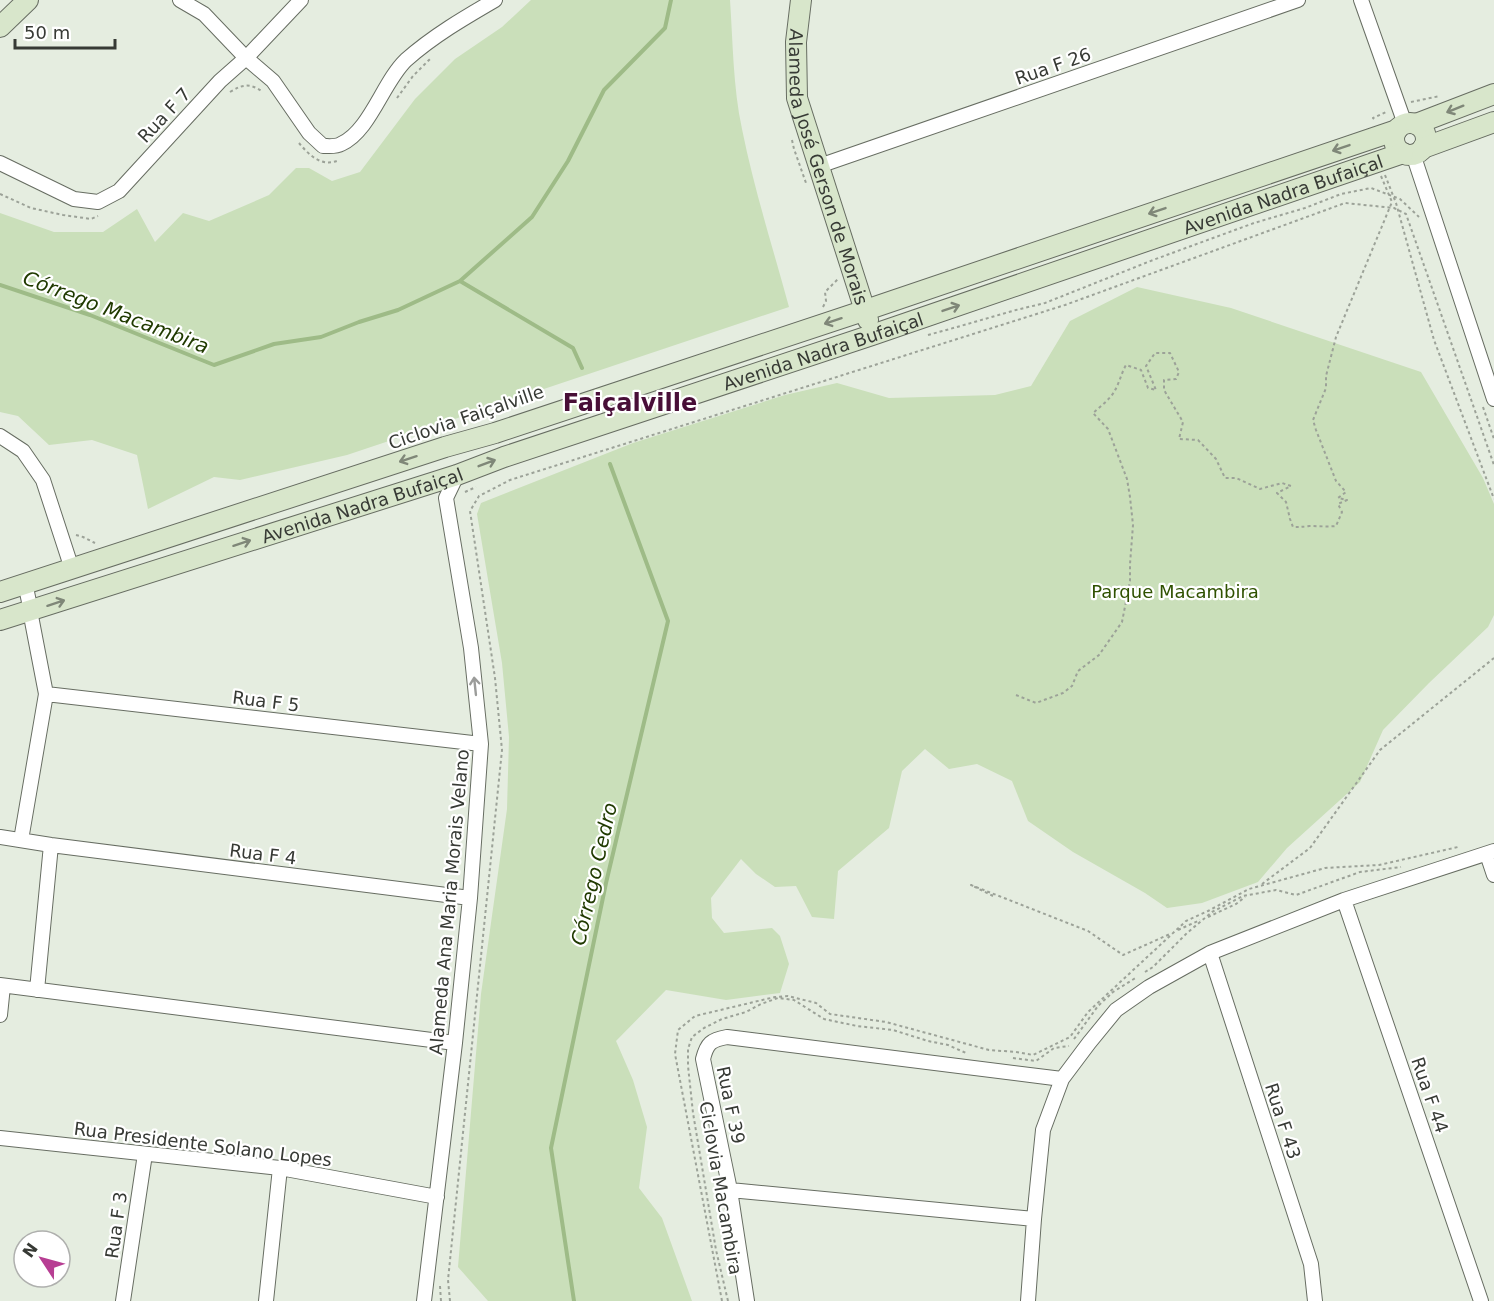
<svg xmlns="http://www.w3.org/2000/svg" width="1494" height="1301" font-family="'DejaVu Sans',sans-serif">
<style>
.green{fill:#cadfba}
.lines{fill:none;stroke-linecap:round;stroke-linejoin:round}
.stream{stroke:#9ebb87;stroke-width:4}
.street-casing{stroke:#676d62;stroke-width:16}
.secondary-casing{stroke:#676d62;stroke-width:22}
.path{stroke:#9ca298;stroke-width:2;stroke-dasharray:3 3;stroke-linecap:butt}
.street{stroke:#fff;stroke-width:14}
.secondary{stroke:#d8e6cb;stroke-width:20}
.oneway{stroke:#7f8778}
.oneway2{stroke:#9b9c9a}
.labels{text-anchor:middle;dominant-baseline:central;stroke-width:4.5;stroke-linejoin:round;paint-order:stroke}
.street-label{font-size:18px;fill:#373a35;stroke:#fff}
.park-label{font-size:18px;fill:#2f5100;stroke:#fff}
.water-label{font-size:20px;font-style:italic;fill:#203a00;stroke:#fff}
.district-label{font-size:24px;font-weight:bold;fill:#480e37;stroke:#fff}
</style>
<rect width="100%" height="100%" fill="#e5ede0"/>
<path class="green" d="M531 0H730C733 43 733 87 742 129 754 189 773 248 789 307L347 455 240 480 214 477 148 509 137 455 92 440 49 445 18 416 0 412V213L54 232H103L137 209 155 242 183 213 209 221 269 195 296 168H309L332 181 360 172 415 99 455 59 502 27Z
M1137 287 1231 308 1421 372 1483 478 1494 504V615L1488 627 1429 683 1383 730 1360 782 1287 848 1258 882 1202 903 1167 908 1145 893 1073 852 1028 821 1012 781 977 764 949 769 925 749 902 771 889 828 838 871 834 919 812 917 796 886 775 887 756 874 741 859 711 898 712 918 724 933 772 928 780 936 789 964 780 993 726 1000 666 990 616 1041 633 1080 647 1127 639 1188 662 1218 692 1301H488L458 1267 481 994 507 809 509 737 502 663 477 514 481 503 633 443 785 395 837 383 889 398 995 395 1031 386 1070 321Z"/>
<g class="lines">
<path class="stream" d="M460 281 573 348 582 368
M0 285 90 315 214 365 274 344 321 337 359 322 398 310 460 281 532 217 568 161 604 90 665 28 671 0
M574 1301 551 1148 606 883 668 621 610 464"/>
<defs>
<path id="street" d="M180 0 204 14 246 58 273 81 309 133 323 146C329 146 336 147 341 144 370 131 383 82 406 60 433 36 464 18 495 0
M1361 0 1405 124
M1415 154V160L1494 399
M0 163 74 199 98 202 119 191 220 81 246 58 301 0
M819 166 1298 0
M0 436 23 451 43 480 72 569
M46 694 481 744
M0 837 51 845 470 898
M21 840 46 694 31 616V611L25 583
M1487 854 1494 875
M1344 900 1481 1301
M1210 953 1311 1264 1315 1301
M0 985 455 1043
M37 990 51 845
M0 1015 3 986
M0 1138 280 1168 437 1197
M730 1190 747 1301
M1034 1219 730 1190 703 1059C707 1043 711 1040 727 1037L1062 1079
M123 1301 145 1154
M266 1301 280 1168
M424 1301 455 1043 470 898 481 744 471 648 446 498 457 475
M1028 1301 1034 1219 1043 1130 1062 1079 1089 1043 1116 1010 1149 987 1210 953 1344 900 1494 851"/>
<g id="secondary">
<path id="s1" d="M801 0 796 42 797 98 868 320"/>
<path d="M0 27 28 0"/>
<circle cx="1410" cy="139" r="16"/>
<path d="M1416 124 1494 94"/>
<path d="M1423 148 1494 122"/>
<path d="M0 592 445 447 495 433 866 310 1397 130"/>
<path id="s2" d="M0 620 457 475 504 457 872 335 1403 153"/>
</g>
</defs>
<use href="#street" class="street-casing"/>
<use href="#secondary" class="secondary-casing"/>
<path class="path" d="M230 92C243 84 250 83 263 92
M397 98 413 76 430 59
M1411 102 1440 96
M1374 119 1373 118 1386 112
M792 140 794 149 806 183
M299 143C309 155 322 168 339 160
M1385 175 1396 203 1434 340 1494 499
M0 194 31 208 63 215 91 219 98 216
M823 307 826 301 825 292 838 279
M928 335 957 327 1016 310 1045 303 1153 260 1254 223 1305 208 1341 194 1371 188 1400 199 1419 217
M1483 407 1494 439
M465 492 476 487
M76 535 83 537 95 543
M1016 695 1036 703 1063 693 1072 686 1078 671 1099 655 1122 622 1130 581V564L1133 525 1130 497 1127 479 1108 429 1093 413C1100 407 1109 400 1114 392 1119 384 1121 374 1126 365L1141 370 1148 388 1156 390 1146 366 1155 353H1170L1179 372 1176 379 1164 380V390L1183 422 1179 439 1198 440 1216 459 1225 478H1236L1260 489 1282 483 1291 486 1277 493 1286 502 1290 519 1293 527C1299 527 1303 527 1309 526 1318 526 1327 527 1336 526L1342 512 1338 504 1347 500 1338 498 1346 492 1336 481 1316 430 1313 420 1326 388V376L1336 337 1392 202 1381 176
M1262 884 1310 848 1380 750 1494 658
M993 896 971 885 1088 931 1123 955 1170 934
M1208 917 1236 904 1245 897
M1178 930 1200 920
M1145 972 1153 967 1187 933 1212 912 1243 896 1276 890 1296 895 1360 872 1401 867
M1074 1039 1098 1006 1113 992 1137 977
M1013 1058 1036 1061 1054 1048 1069 1046
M440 1286 441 1301
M450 1301 448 1280 502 750 495 678 470 511 479 496 510 480 1065 305 1345 203 1394 208 1406 214 1494 465
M722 1301 675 1054 678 1030 695 1016 775 997 788 996 816 1003 830 1014 886 1022 989 1050 1016 1052 1033 1055 1070 1037 1088 1012 1186 921 1208 911 1249 889 1325 868 1379 865 1458 847
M728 1301 716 1250 693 1113 688 1066V1049L692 1037 704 1028 722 1019 746 1012 761 1004 778 998 794 1000 824 1019 857 1026 893 1030 928 1041 948 1045 966 1053"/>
<use href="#street" class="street"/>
<use href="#secondary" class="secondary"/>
</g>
<defs><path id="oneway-shaft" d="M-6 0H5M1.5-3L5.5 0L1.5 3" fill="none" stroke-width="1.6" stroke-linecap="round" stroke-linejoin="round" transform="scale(1.5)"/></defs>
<g class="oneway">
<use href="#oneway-shaft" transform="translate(1455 109) rotate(158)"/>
<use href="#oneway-shaft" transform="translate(1341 148) rotate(161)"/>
<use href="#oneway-shaft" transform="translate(1157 211) rotate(161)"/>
<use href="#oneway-shaft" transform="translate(951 308) rotate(-19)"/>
<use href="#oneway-shaft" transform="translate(833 321) rotate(162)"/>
<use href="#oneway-shaft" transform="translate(408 459) rotate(162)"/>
<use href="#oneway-shaft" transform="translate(487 463) rotate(-21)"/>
<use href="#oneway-shaft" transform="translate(242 543) rotate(-18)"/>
<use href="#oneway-shaft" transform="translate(56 603) rotate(-18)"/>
</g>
<use class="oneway2" href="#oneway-shaft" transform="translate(475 686) rotate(-96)"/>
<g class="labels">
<g class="street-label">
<text transform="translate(1053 66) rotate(-19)">Rua F 26</text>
<text transform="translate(164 115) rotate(-47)">Rua F 7</text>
<text stroke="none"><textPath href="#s1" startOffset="172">Alameda José Gerson de Morais</textPath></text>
<text stroke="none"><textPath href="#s2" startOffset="1352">Avenida Nadra Bufaiçal</textPath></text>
<text stroke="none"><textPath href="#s2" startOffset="866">Avenida Nadra Bufaiçal</textPath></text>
<text transform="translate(466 417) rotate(-19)">Ciclovia Faiçalville</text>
<text stroke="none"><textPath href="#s2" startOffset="380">Avenida Nadra Bufaiçal</textPath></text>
<text transform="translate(266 701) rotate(7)">Rua F 5</text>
<text transform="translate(263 854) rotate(7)">Rua F 4</text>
<text transform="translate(449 902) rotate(-85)">Alameda Ana Maria Morais Velano</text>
<text transform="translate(1430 1095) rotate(71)">Rua F 44</text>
<text transform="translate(731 1105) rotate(78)">Rua F 39</text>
<text transform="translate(1283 1121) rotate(72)">Rua F 43</text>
<text transform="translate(203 1144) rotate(7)">Rua Presidente Solano Lopes</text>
<text transform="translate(721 1188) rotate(80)">Ciclovia Macambira</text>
<text transform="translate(116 1225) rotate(-82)">Rua F 3</text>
</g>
<g class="park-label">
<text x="1175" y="591">Parque Macambira</text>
</g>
<g class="water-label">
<text transform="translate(116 312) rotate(21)">Córrego Macambira</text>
<text transform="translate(594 874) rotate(-77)">Córrego Cedro</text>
</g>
<g class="district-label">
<text x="630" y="403">Faiçalville</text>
</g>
</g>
<g transform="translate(42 1259) rotate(306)"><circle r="28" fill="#ffffff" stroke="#afb0ae" stroke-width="1.5"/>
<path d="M0-4.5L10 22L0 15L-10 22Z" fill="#b73e93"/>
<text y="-9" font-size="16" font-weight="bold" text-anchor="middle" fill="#373a35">N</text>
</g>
<path d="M15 39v9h100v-9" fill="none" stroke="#373a35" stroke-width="3"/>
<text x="24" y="39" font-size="18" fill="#373a35" stroke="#ffffff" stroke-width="4.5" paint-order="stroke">50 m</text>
</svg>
